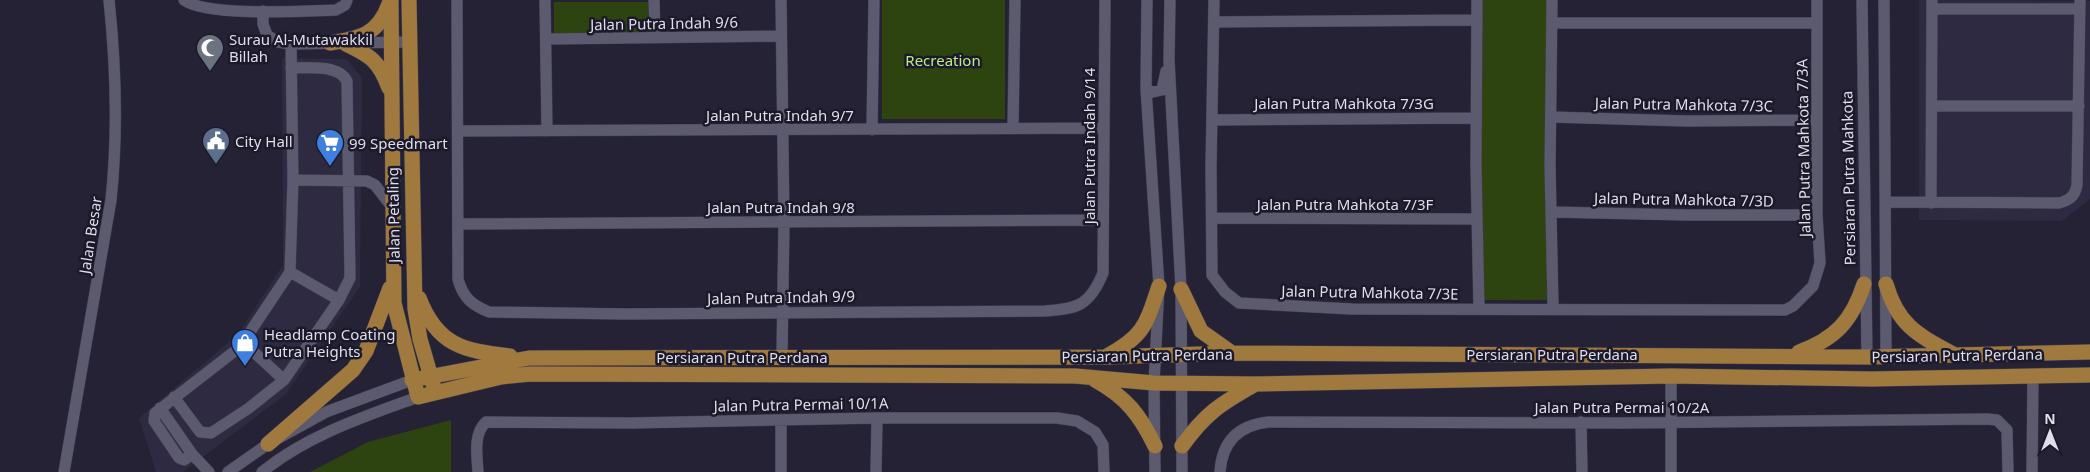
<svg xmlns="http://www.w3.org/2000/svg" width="2090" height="472" font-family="'Noto Sans',sans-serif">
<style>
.built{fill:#2d2a41}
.green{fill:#2d4410}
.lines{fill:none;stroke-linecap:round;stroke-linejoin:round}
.minor-casing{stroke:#403e4d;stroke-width:12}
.major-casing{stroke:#403e4d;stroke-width:16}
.minor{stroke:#5b5a6e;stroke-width:11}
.major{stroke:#a0793f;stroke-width:15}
.labels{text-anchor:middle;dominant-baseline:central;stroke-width:5;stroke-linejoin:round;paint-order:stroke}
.street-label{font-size:15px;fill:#dfdeea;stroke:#1b192a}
.poi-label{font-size:15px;fill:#dfdeea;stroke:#1b192a;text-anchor:start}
.park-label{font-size:15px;fill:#baec87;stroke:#1b192a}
</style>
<rect width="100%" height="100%" fill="#242234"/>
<path class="built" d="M1919 0 2090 1V199L2062 221 1919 220Z
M282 58 347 59 362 78 360 287 286 394 183 472H156L139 418 238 334 283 265Z"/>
<path class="green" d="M882 0H1005V119H882Z
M1481 0H1548L1550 300H1481Z
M554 2H648V33H554Z
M451 420V472H310L368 442Z"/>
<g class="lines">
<defs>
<path id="minor" d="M184 0C207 17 305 11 336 10L345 5 347 0
M457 0 458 279C463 298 472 305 489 312L626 314 1045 311C1078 309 1090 305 1103 273L1105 0
M545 0 547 131
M654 0 655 38
M781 0 784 222 782 356
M1147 0 1146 89 1159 286 1154 383 1155 472
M1170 0 1169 60 1181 289 1182 472
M1214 0 1211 168 1212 275 1225 292 1239 303 1352 309 1785 310 1793 306 1813 286 1820 263 1817 215V0
M1477 0 1476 166 1479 308
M1552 0 1550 166 1553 307
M1862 0 1867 357
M1884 0 1886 356
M1932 9H2080
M263 11V24L267 35 278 42 291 44 408 42
M1215 22 1477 20
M1552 23H1817
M546 39 781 36
M1146 89 1153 92 1162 90 1166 71
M1932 106H2079
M1551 117 1687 121 1817 120
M1213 120 1476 118
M1013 128 1015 0
M872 130 874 0
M458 131 1103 128
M293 180 367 181 375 185 392 207
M1885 202 2059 203C2070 200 2075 196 2077 185L2080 0
M1931 203 1932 0
M1551 212 1687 215H1817
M1212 218 1477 219
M459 224 1103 220
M290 272 339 300
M244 343 284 380
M174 397 200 432 211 433 249 408 284 380 339 300 350 278 347 81C338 64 308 68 291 68
M160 408 192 454 209 472
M781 420V472
M1581 422 1582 472
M192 454 184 460 179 458 154 421 155 413 240 347 290 272 293 180 291 44
M64 472 111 200C118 134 116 66 109 0
M228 472 268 444 326 412 412 380
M262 472C308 435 363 417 418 397
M478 472C477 456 473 434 486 422L632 423 877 418H1057L1077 421 1095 432 1103 445 1104 472
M876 472 877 418
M1220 472C1222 441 1239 425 1269 422L1624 423 1987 419 1997 420 2007 430 2008 472
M1671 472V376
M2032 472 2033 375"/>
<path id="major" d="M391 0 394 303 418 397 501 377 530 374 1075 376 1154 383 1255 384 1671 376 1871 379 2090 375
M409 0 415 309 420 339 433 384
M330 43C360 38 378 35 389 4
M346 44C371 56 379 61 389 88
M1886 284C1898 326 1918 335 1955 355
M1181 289 1201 331 1232 353
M419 298C437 345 463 351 510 356
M1799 352C1835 339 1852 321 1864 284
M1107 356C1144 336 1146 325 1159 286
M412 380 529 358 1106 357 1232 353 1867 357 2090 352
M1095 380C1126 397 1140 415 1155 446
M268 444 353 370 366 351 390 288
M1182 446C1205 414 1220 404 1254 385"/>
</defs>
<use href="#minor" class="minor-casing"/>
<use href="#major" class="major-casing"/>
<use href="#minor" class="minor"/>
<use href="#major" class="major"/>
</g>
<defs>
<symbol id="mosque-pin" viewBox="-11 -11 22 30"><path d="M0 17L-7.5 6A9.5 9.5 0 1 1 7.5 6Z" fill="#6b7280" stroke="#1b192a"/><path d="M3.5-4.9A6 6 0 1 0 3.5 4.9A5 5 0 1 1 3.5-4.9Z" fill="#fff"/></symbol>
<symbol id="civic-pin" viewBox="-11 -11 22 30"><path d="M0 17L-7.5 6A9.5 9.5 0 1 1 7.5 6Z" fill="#5c6f8a" stroke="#1b192a"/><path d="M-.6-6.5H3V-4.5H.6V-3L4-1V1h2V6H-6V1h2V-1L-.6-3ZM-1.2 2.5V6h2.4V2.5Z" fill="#fff"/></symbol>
<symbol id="supermarket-pin" viewBox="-11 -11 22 30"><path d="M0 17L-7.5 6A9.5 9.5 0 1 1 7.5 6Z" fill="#3f7fe0" stroke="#1b192a"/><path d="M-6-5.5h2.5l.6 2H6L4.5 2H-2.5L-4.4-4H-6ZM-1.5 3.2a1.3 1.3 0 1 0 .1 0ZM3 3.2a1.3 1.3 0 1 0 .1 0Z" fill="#fff"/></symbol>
<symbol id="shop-pin" viewBox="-11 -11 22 30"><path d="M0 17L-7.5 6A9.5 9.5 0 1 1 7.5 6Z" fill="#3f7fe0" stroke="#1b192a"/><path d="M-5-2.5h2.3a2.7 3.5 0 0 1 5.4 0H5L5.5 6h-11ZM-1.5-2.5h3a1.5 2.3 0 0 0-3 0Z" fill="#fff"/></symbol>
</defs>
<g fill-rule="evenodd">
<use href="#mosque-pin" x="194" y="32" width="32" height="43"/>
<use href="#civic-pin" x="200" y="125" width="32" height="43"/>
<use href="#supermarket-pin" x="314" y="127" width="32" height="43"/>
<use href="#shop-pin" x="229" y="327" width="32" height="43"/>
</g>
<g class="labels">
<g class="street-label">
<text transform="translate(664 23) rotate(-1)">Jalan Putra Indah 9/6</text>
<text x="1344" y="103">Jalan Putra Mahkota 7/3G</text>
<text transform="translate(1684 104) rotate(1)">Jalan Putra Mahkota 7/3C</text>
<text x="780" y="115">Jalan Putra Indah 9/7</text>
<text transform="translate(1089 146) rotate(-90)">Jalan Putra Indah 9/14</text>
<text transform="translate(1803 148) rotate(-91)">Jalan Putra Mahkota 7/3A</text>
<text transform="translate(1848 178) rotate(-91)">Persiaran Putra Mahkota</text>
<text transform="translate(1684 199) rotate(1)">Jalan Putra Mahkota 7/3D</text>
<text x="1345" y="204">Jalan Putra Mahkota 7/3F</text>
<text x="781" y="207">Jalan Putra Indah 9/8</text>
<text transform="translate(393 215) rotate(-91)">Jalan Petaling</text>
<text transform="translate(90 235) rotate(-81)">Jalan Besar</text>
<text transform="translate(1370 292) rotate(1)">Jalan Putra Mahkota 7/3E</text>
<text transform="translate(781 297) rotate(-1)">Jalan Putra Indah 9/9</text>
<text x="1552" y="354">Persiaran Putra Perdana</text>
<text transform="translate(1147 355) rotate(-1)">Persiaran Putra Perdana</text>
<text transform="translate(1957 355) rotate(-1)">Persiaran Putra Perdana</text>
<text x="742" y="357">Persiaran Putra Perdana</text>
<text transform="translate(801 404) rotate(-1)">Jalan Putra Permai 10/1A</text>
<text x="1622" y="407">Jalan Putra Permai 10/2A</text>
</g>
<g class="poi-label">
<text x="229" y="39">Surau Al-Mutawakkil<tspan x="229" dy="17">Billah</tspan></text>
<text x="235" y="141">City Hall</text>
<text x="349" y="143">99 Speedmart</text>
<text x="264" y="334">Headlamp Coating<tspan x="264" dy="17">Putra Heights</tspan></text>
</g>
<g class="park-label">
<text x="943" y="60">Recreation</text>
</g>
</g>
<g transform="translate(2050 432)" stroke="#1b192a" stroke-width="4" paint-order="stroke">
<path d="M0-4L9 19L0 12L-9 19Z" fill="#dfdeea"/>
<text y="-8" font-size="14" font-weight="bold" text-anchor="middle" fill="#dfdeea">N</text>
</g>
</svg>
